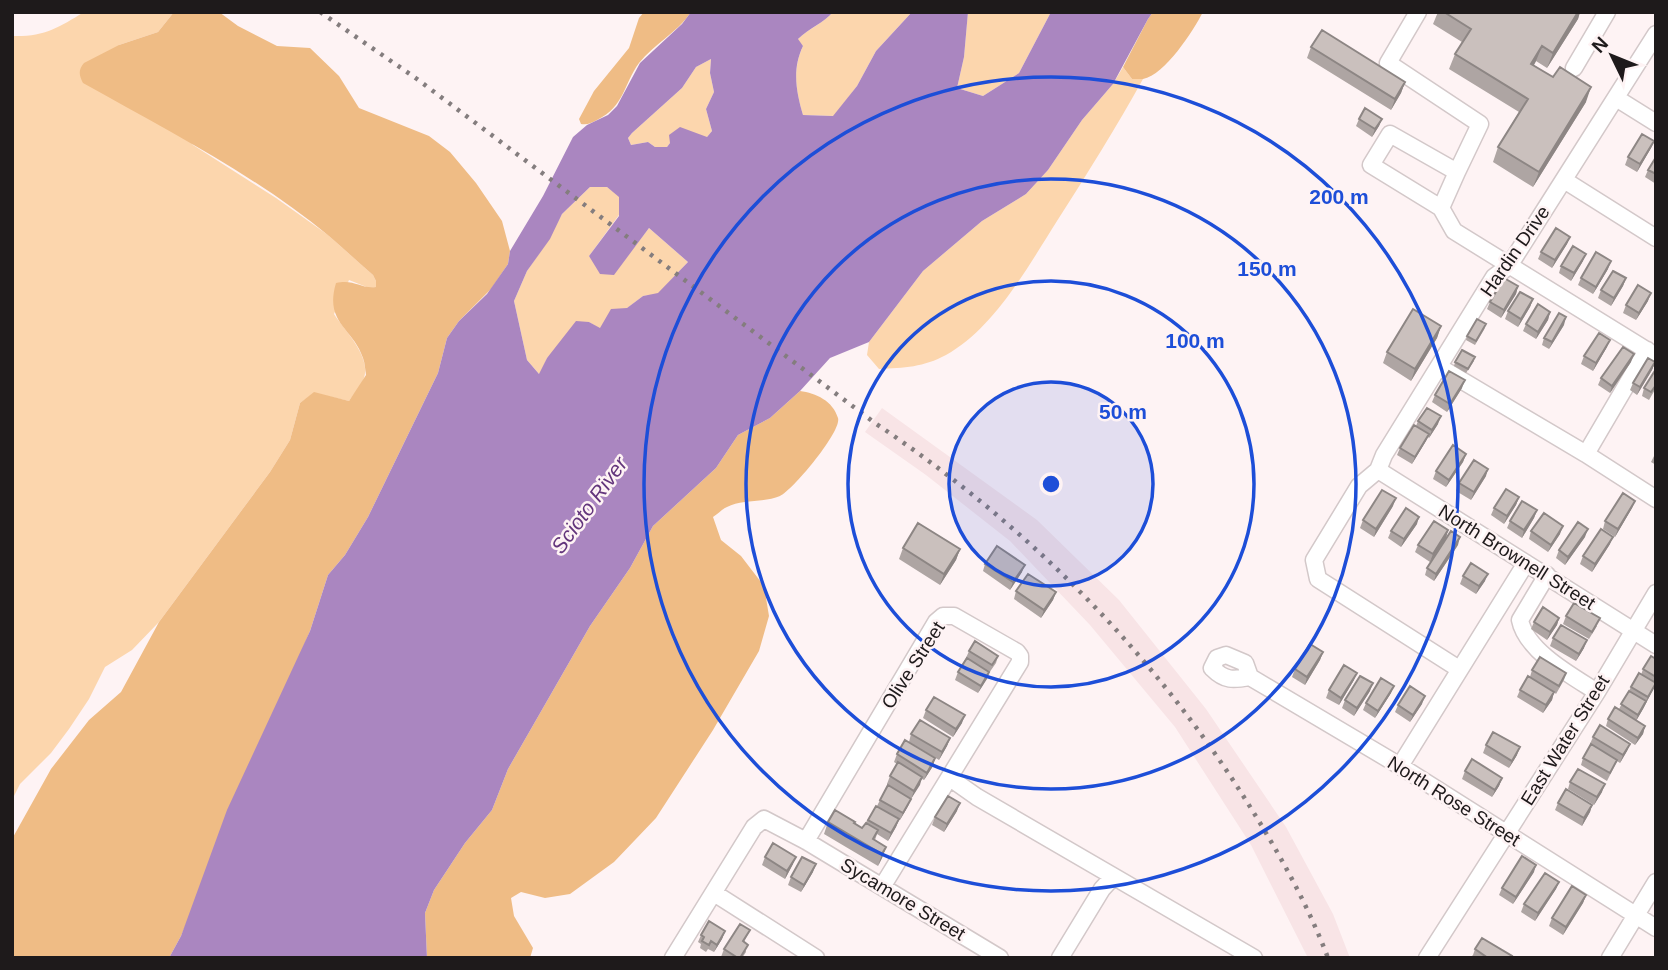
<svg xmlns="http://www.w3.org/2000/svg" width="1668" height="970" font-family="Arial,sans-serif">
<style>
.built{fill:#f8e4e6}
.green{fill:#fcd6ad}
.forest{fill:#efbc85}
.water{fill:#aa86c0;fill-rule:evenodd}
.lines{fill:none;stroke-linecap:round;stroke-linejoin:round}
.minor-casing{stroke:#d3c8c9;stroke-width:19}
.minor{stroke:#fff;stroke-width:16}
.rail{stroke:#847d7e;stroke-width:4.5;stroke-dasharray:3.5 7;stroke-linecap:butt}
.wall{fill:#aea5a3}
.shaded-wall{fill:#8d8684}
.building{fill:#cac0bd;stroke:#8d8684;stroke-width:2}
.ring{fill:none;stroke:#1d4ed8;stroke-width:3.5}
.labels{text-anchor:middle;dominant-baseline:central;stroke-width:5;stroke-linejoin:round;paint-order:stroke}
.street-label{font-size:19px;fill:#1e1a1b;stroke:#fef3f4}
.water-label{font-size:21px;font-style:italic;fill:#63357c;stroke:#fef3f4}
.centre{fill:#1d4ed8;stroke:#fef3f4;stroke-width:3.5}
.ring-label{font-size:21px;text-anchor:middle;font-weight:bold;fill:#1d4ed8;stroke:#fef3f4;stroke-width:5;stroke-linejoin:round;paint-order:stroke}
</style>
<rect width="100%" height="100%" fill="#fef3f4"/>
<path class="built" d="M882 408 1037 520 1119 600 1206 709 1286 827 1333 914 1350 958H1308L1251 845 1175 727 1090 625 1010 541 926 475 865 432Z"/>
<path class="green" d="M84 12H174L158 32 119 45 193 145 276 198 328 235 373 275 376 281V287L369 288 349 280 334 314C345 331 371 356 364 378 361 386 354 394 349 401L314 393 300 403 290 440 270 472 159 622 132 650 105 667 89 699 69 729 51 753 20 784 12 800V36C44 37 58 28 84 12Z
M833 12H912L876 51 857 86 834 116 803 115C796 91 792 70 803 46L797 40C809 28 824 23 833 12Z
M968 12H1051L1019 73 983 96 957 88 964 57Z
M711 59 710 73 714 92 706 109 712 131 707 137 670 143 667 147H655L648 142 631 145 628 138 632 133 682 88 696 67Z
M1123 67 1132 79H1143C1116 128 1087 174 1057 221 1029 265 994 329 946 355 924 367 904 368 879 369L867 355 869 342 923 271 982 221 1026 194 1048 170 1082 120 1113 84Z
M590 187H607L619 196V215L589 256 614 274 649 228 688 262 658 294 643 296 600 329 589 322 547 358 540 375 527 360 514 301 527 271 549 239 562 214Z"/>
<path class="forest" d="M174 12H219L238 26 277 46 310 48 339 76 359 108 429 136 450 152 476 183 502 221 510 251 508 264 491 289 459 321 447 338 438 373 368 517 345 555 328 575 310 631 181 936 169 958H12V839L51 769 89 720 121 692 159 622 270 472 290 440 300 403 314 392 349 401 366 375C365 369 365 363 363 358 353 328 324 323 336 283 355 279 360 289 376 287V281L373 275C358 262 344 249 329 236 255 175 167 130 83 83 79 75 78 70 84 63L119 45 158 32Z
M644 12H691C677 33 654 44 639 63 623 85 625 106 597 120 591 123 588 125 581 124L579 119 594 91 629 48 639 18Z
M1153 12H1203C1193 31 1165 75 1143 79 1142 79 1133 79 1132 79L1123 67 1148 19Z
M800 391C816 393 833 401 838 418 842 431 793 490 780 496 764 503 742 499 727 507 722 509 718 514 713 517L721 540 741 556 764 586 769 616 759 651 713 730 656 818 614 862 570 894 545 898 521 892 511 898 514 916 533 948 530 958H427L425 913 434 890 465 843 492 810 508 769 590 626 630 568 653 526 716 468 738 435 770 418Z"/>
<path class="water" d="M691 12H833C824 23 809 28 798 39L803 46C792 69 796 91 803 115L833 116 857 86 876 51 912 12H968L964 57 957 88 983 96 1019 73 1051 12H1153L1148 19 1113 84 1082 120 1048 170 1026 194 982 221 923 271 869 342 830 358 800 391 770 418 738 435 716 468 653 526 630 568 590 626 508 769 492 810 465 843 434 890 425 913 427 958H169L181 936 227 810 310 631 328 575 345 555 368 517 438 373 447 338 459 321 487 294 508 264 510 251 543 196 573 137 587 125 608 115 617 106 640 63 682 24ZM711 59 710 73 714 92 706 109 712 131 707 137 680 127 669 135 670 143 667 147H655L648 142 631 145 628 138 632 133 682 88 696 67ZM590 187H607L619 197V216L589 256 600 274 614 275 649 228 688 262 658 293 643 296 627 308 611 309 600 328 589 322 576 321 547 358 539 374 527 360 514 301 527 271 550 239 562 214Z"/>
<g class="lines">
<defs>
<path id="minor" d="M1418 12 1388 63 1480 124 1457 172
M1574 68 1607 12
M1616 98 1656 123
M1564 180 1656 238
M1441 208 1457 172 1390 134 1371 165 1441 208 1454 231 1656 356
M1446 371 1586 454 1656 499
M1586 454 1647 350
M1378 470 1384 455 1494 277 1509 266 1656 34
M1378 470 1656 645
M1378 470 1359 486 1314 560 1318 579 1459 669
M1547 575 1520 620C1526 651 1572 676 1597 692
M1250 677C1233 680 1225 681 1212 668L1217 658 1226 655 1245 663 1250 677 1400 766 1656 928
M1400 766 1526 563
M950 778 977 797 1254 958
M806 841 936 622 943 616H954L1017 652 1020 656V662L882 887
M714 893 816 958
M673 958 754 827 764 819 806 841 1000 958
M1060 958 1102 889 1113 877
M1427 958 1597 692 1656 593
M1610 958 1656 882"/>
</defs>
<use href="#minor" class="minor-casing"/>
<use href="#minor" class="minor"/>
<path class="rail" d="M320 12 417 79 875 423C1023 523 1145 643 1242 794 1275 846 1306 900 1328 958"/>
</g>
<path class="wall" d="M1438 12H1580L1578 19 1547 68 1536 61 1534 65 1586 102 1533 187 1493 162 1498 147 1519 112 1449 69 1455 54 1462 42 1433 24Z
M1311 47 1405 82 1401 93 1391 110 1307 58Z
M1359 119H1382L1379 126 1372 137 1356 126Z
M1654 141 1651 148 1637 172 1625 165 1628 157Z
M1656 157V184L1645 177 1648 170Z
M1570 237 1567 244 1552 268 1538 259 1541 252Z
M1583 261 1571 281 1559 273 1561 266Z
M1608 269 1593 294 1578 285 1581 278Z
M1626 278 1623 286 1611 306 1598 298 1601 290Z
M1518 286 1516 294 1501 318 1487 309 1490 302Z
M1533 299 1530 307 1518 327 1505 319 1508 311Z
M1648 301 1636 320 1623 313 1626 305Z
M1550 312 1548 320 1536 339 1523 331 1526 324Z
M1564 325 1549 349 1542 345 1544 338Z
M1441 326 1437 338 1411 381 1383 363 1387 352Z
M1485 328 1475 345 1466 340 1467 336Z
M1607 347 1593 371 1581 364 1584 356Z
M1474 361 1466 373 1454 366 1455 362Z
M1631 362 1610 393 1598 385 1601 378Z
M1655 362 1652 370 1637 395 1630 390 1633 383Z
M1656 369V388L1649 400 1642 396 1644 388Z
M1462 388 1447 412 1432 402 1435 395Z
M1418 421 1438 424 1429 438 1428 437 1412 464 1397 455 1400 448 1416 426Z
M1656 452V465L1651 462Z
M1466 454 1463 462 1446 487 1433 479 1436 471Z
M1486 476 1471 500 1456 491 1459 483Z
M1519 497 1516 505 1504 524 1491 515 1494 508Z
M1635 501 1632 508 1615 537 1603 529 1605 521Z
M1393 506 1374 537 1360 528 1363 520Z
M1537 510 1534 518 1522 538 1507 528 1510 521Z
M1417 524 1401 547 1388 538 1391 531Z
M1448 530 1446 538 1430 562 1415 552 1418 545Z
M1531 531 1560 534 1548 552 1529 539Z
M1585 537 1565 565 1556 558 1559 550Z
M1610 544 1592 572 1580 564 1583 556Z
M1458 545 1434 581 1425 575 1427 568Z
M903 548 960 549 956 560 940 585 899 559Z
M985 564 1022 572 1010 590 983 571Z
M1463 576 1485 581 1476 594 1460 584Z
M1016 591 1056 592 1053 600 1041 618 1014 599Z
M1566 616 1597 626 1589 639 1563 624Z
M1559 618 1557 625 1547 640 1531 629 1534 622Z
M1553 638 1584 648 1576 661 1550 646Z
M969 651 998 656 996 663 989 673 978 693 955 680 958 672 966 658Z
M1323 652 1320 660 1305 685 1292 677 1295 669Z
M1656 659V686H1655L1643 709 1636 720 1645 726 1643 734 1635 745 1606 726 1608 719 1619 709 1631 687 1641 675 1643 669Z
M1532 670 1566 673 1564 680 1556 694 1554 692 1552 700 1543 713 1517 697 1520 690 1530 677Z
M1354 680 1339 705 1326 698 1329 690Z
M1370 691 1354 716 1342 708 1345 700Z
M1391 693 1375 718 1363 710 1366 703Z
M1422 704 1410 722 1395 712 1398 705Z
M926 710 962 723 953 737 923 718Z
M911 734 950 738 947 746 939 760 909 742Z
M1593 737 1630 744 1627 751 1620 763 1617 761 1607 781 1581 765 1583 758 1591 745 1590 744Z
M1486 745 1517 755 1509 768 1483 753Z
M897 754 935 758 933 766 924 780 922 779 911 799 887 784 890 776 897 764 894 762Z
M1465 771 1502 778 1499 786 1492 797 1462 779Z
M1570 782 1602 792 1594 805 1568 789Z
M911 799 908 806 900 820H899L896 827 888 841 877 834 875 840 886 847 882 858 878 866 824 834 828 822 854 824 862 828 877 806 880 800Z
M1558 803 1592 805 1590 812 1582 826 1555 810Z
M957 811 944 832 932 825 935 817Z
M765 857 793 864 785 879 762 865Z
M813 872 801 892 788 885 791 877Z
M1534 872 1513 904 1499 895 1502 888Z
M1559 882 1556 889 1535 921 1521 912 1524 904Z
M1586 895 1583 903 1563 935 1549 926 1552 918Z
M750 930 744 942 746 952 742 958 721 957 724 949Z
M725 931 722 939 714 952 708 949 706 952 700 948 701 944 698 942 701 935Z
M1475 949 1511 958H1470L1473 955Z"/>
<path class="shaded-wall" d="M1578 12H1580L1578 19 1547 68 1553 53Z
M1542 46 1536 61 1526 79 1531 64Z
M1405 82 1401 93 1391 110 1395 99Z
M1591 87 1586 102 1533 187 1539 172Z
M1382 119 1379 126 1372 137 1375 129Z
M1654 141 1651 148 1637 172 1640 164Z
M1570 237 1567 244 1552 268 1555 260Z
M1586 254 1583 261 1571 281 1574 273Z
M1611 261 1608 269 1593 294 1596 287Z
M1626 278 1623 286 1611 306 1614 298Z
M1518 286 1516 294 1501 318 1504 310Z
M1651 293 1648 301 1636 320 1639 313Z
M1533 299 1530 307 1518 327 1521 319Z
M1550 312 1548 320 1536 339 1538 332Z
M1566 317 1564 325 1549 349 1552 342Z
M1441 326 1437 338 1411 381 1415 369Z
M1610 340 1607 347 1593 371 1596 363Z
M1634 354 1631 362 1610 393 1612 386Z
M1655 362 1652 370 1637 395 1640 387Z
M1465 380 1462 388 1447 412 1450 404Z
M1441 416 1438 424 1429 438 1432 430Z
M1429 434 1426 441 1412 464 1415 457Z
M1466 454 1463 462 1446 487 1449 480Z
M1488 469 1486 476 1471 500 1474 492Z
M1519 497 1516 505 1504 524 1507 516Z
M1396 498 1393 506 1374 537 1376 529Z
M1635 501 1632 508 1615 537 1618 529Z
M1537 510 1534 518 1522 538 1524 530Z
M1419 517 1417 524 1401 547 1404 539Z
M1563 526 1560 534 1548 552 1551 545Z
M1588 529 1585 537 1565 565 1568 557Z
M1448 530 1446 538 1430 562 1433 554Z
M1460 537 1458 545 1434 581 1436 574Z
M1613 537 1610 544 1592 572 1595 564Z
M960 549 956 560 940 585 944 574Z
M1025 565 1022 572 1010 590 1013 582Z
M1488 574 1485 581 1476 594 1479 586Z
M1056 592 1053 600 1041 618 1044 610Z
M1559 618 1557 625 1547 640 1550 632Z
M1587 640 1584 648 1576 661 1579 654Z
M1323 652 1320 660 1305 685 1307 677Z
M989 672 987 679 978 693 981 686Z
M1357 673 1354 680 1339 705 1341 698Z
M1373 683 1370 691 1354 716 1357 708Z
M1656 683 1643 709 1635 723 1638 715Z
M1394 686 1391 693 1375 718 1378 711Z
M1554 692 1552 700 1543 713 1546 705Z
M1425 696 1422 704 1410 722 1413 715Z
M965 715 962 723 953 737 956 729Z
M1645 726 1643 734 1635 745 1638 738Z
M950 738 947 746 939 760 942 752Z
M1630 744 1627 751 1620 763 1623 755Z
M1520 747 1517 755 1509 768 1512 761Z
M935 758 933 766 924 780 927 773Z
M922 777 920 785 911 799 914 791Z
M1502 778 1499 786 1492 797 1495 790Z
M1605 784 1602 792 1594 805 1597 797Z
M911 799 908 806 900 820 903 813Z
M960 803 957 811 944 832 947 824Z
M1592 805 1590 812 1582 826 1584 818Z
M899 819 896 827 888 841 891 833Z
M886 847 882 858 878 866 882 854Z
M796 857 793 864 785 879 787 871Z
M816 864 813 872 801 892 804 885Z
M1536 865 1534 872 1513 904 1516 897Z
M1559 882 1556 889 1535 921 1538 913Z
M1586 895 1583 903 1563 935 1566 927Z
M725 931 722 939 714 952 717 945Z"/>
<path class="building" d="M1444 12H1578L1553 53 1542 46 1531 64 1553 77 1560 67 1591 87 1539 172 1498 147 1528 99 1455 54 1471 29Z
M1322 30 1405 82 1395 99 1311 47Z
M1365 108 1382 119 1375 129 1359 119Z
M1642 134 1654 141 1640 164 1628 157Z
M1656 157V174L1648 170Z
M1556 228 1570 237 1555 260 1541 252Z
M1573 246 1586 254 1574 273 1561 266Z
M1596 252 1611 261 1596 287 1581 278Z
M1613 271 1626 278 1614 298 1601 290Z
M1504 278 1518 286 1504 310 1490 302Z
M1638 285 1651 293 1639 313 1626 305Z
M1520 292 1533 299 1521 319 1508 311Z
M1538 304 1550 312 1538 332 1526 324Z
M1413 309 1441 326 1415 369 1387 352Z
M1559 313 1566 317 1552 342 1544 338Z
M1477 319 1486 324 1476 341 1467 336Z
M1599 333 1610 340 1596 363 1584 356Z
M1623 347 1634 354 1612 386 1601 378Z
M1462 350 1475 357 1468 369 1455 362Z
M1648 358 1655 362 1640 387 1633 383Z
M1656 369V385L1651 392 1644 388Z
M1449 371 1465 380 1450 404 1435 395Z
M1427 408 1441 416 1432 430 1418 421Z
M1414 425 1429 434 1415 457 1400 448Z
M1453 445 1466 454 1449 480 1436 471Z
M1474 460 1488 469 1474 492 1459 483Z
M1506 489 1519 497 1507 516 1494 508Z
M1382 490 1396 498 1376 529 1363 520Z
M1623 493 1635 501 1618 529 1605 521Z
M1522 501 1537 510 1524 530 1510 521Z
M1406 508 1419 517 1404 539 1391 531Z
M1544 513 1563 526 1551 545 1531 531Z
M1434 521 1448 530 1433 554 1418 545Z
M1578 522 1588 529 1568 557 1559 550Z
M918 523 960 549 944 574 903 548Z
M1601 529 1613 537 1595 564 1583 556Z
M1451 531 1460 537 1436 574 1427 568Z
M997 546 1025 565 1013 582 985 564Z
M1471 563 1488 574 1479 586 1463 576Z
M1028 574 1056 592 1044 610 1016 591Z
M1574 603 1600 618 1592 632 1566 616Z
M1543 607 1559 618 1550 632 1534 622Z
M1561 625 1587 640 1579 654 1553 638Z
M975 641 998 656 992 665 969 651Z
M1310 644 1323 652 1307 677 1295 669Z
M1651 656 1656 659V677L1643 669Z
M1540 657 1566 673 1559 686 1532 670Z
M967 658 989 672 981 686 958 672Z
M1344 665 1357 673 1341 698 1329 690Z
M1639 673 1656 683 1648 697 1631 687Z
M1360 676 1373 683 1357 708 1345 700Z
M1528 676 1554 692 1546 705 1520 690Z
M1381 678 1394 686 1378 711 1366 703Z
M1410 686 1425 696 1413 715 1398 705Z
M1629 691 1646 701 1638 715 1621 704Z
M934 697 965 715 956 729 926 710Z
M1615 707 1645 726 1638 738 1608 719Z
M920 720 950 738 942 752 911 734Z
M1600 725 1630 744 1623 755 1593 737Z
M1493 732 1520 747 1512 761 1486 745Z
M905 740 935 758 927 773 897 754Z
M1591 744 1617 760 1610 773 1583 758Z
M1472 759 1502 778 1495 790 1465 771Z
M898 762 922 777 914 791 890 776Z
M1578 769 1605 784 1597 797 1570 782Z
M888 785 911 799 903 813 880 800Z
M1566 789 1592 805 1584 818 1558 803Z
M948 796 960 803 947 824 935 817Z
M876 806 899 819 891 833 868 820Z
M835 810 855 822 854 823 862 828 866 823 878 830 873 839 886 847 882 854 828 822Z
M773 843 796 857 787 871 765 857Z
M1522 856 1536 865 1516 897 1502 888Z
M802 857 816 864 804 885 791 877Z
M1545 873 1559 882 1538 913 1524 904Z
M1572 886 1586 895 1566 927 1552 918Z
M709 921 725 931 717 945 711 941 709 945 702 941 704 937 701 935Z
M740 924 750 930 743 941 748 945 740 958H738L724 949Z
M1482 938 1512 956 1511 958H1488L1475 949Z"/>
<circle cx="1051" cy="484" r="102" fill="#1d4ed8" fill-opacity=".12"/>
<g class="ring">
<circle cx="1051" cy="484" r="102"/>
<circle cx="1051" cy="484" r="203"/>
<circle cx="1051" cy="484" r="305"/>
<circle cx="1051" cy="484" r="407"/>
</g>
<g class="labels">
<g class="street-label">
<text transform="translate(1515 251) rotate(-55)">Hardin Drive</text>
<text transform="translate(1517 557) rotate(32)">North Brownell Street</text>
<text transform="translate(913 665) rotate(-57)">Olive Street</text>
<text transform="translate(1565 740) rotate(-58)">East Water Street</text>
<text transform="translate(1454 801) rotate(32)">North Rose Street</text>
<text transform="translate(903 899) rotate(31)">Sycamore Street</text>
</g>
<g class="water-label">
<text transform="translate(589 505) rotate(-54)">Scioto River</text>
</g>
</g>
<circle cx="1051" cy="484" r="10" class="centre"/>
<g class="ring-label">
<text x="1339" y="204">200 m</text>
<text x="1267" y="276">150 m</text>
<text x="1195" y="348">100 m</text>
<text x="1123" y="419">50 m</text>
</g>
<rect width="1668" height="970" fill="none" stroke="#1e1a1b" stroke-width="28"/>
<g transform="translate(1612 56) rotate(313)" stroke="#fef3f4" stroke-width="5" paint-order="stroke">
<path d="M0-5L12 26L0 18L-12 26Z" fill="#1e1a1b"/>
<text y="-10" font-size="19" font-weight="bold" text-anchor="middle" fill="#1e1a1b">N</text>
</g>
</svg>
